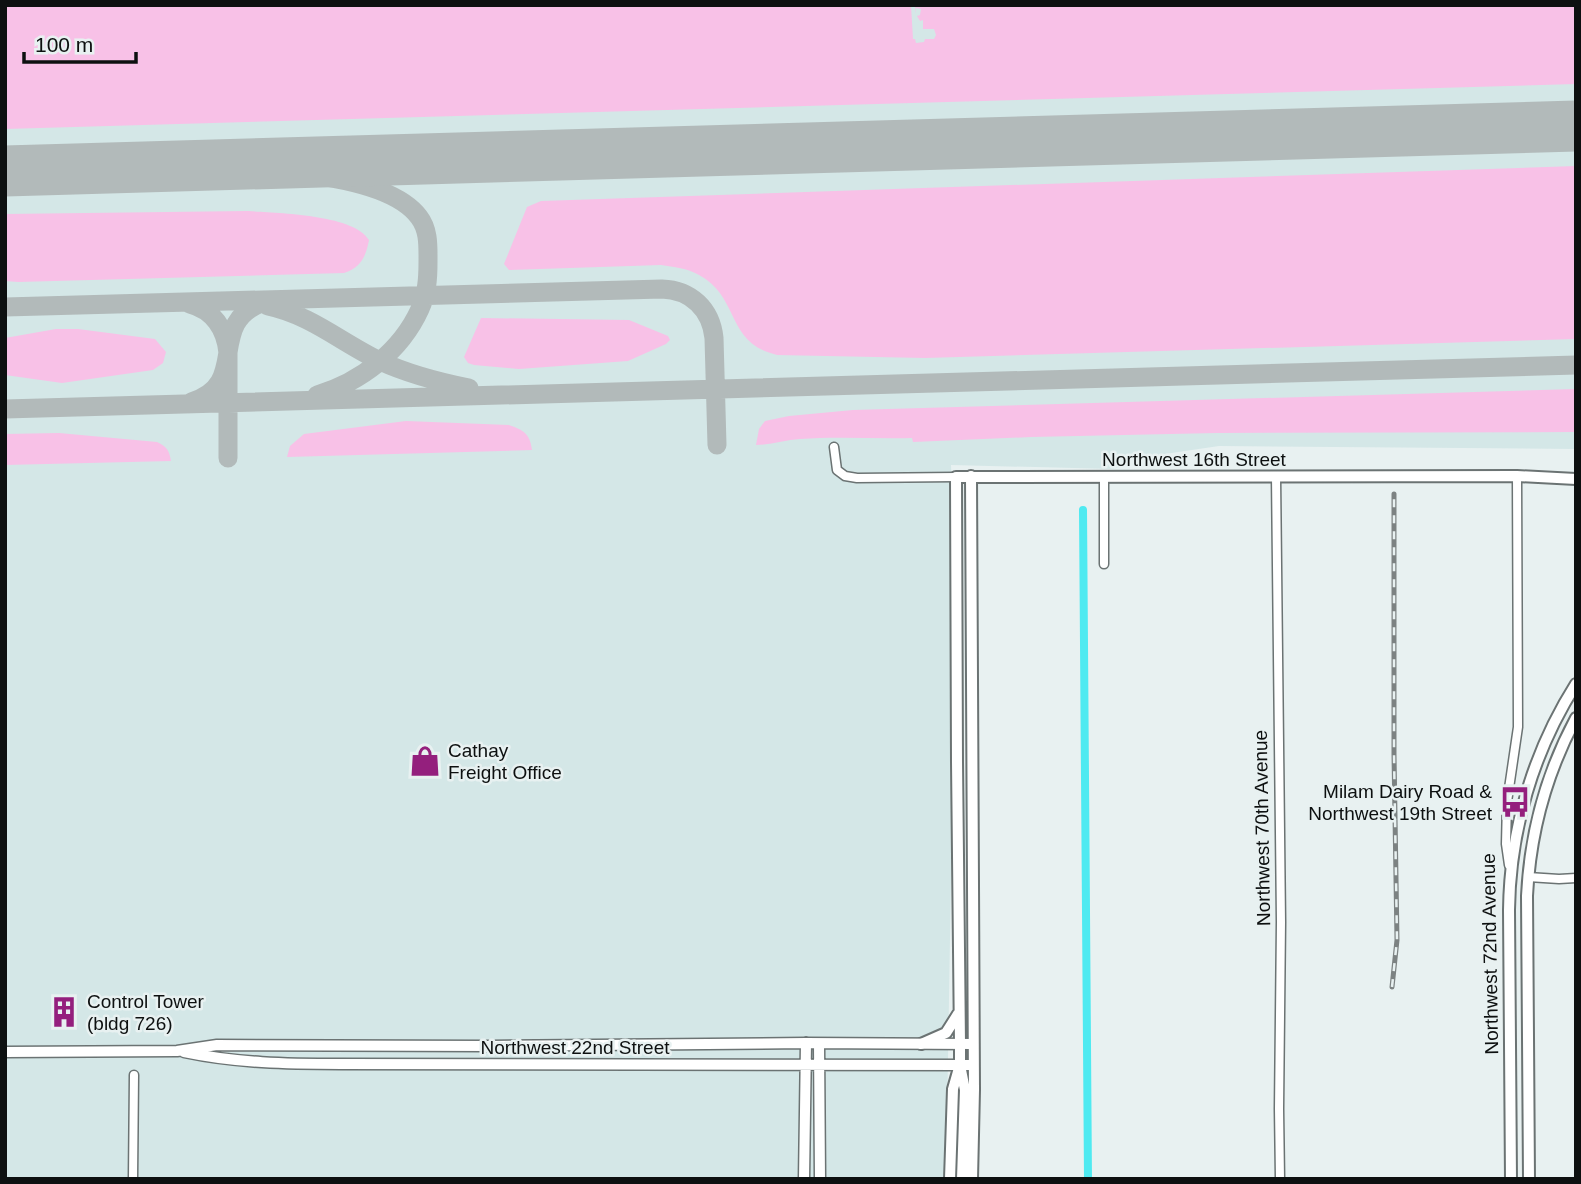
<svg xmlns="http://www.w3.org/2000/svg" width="1581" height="1184" font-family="Arial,sans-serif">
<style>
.built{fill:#d4e7e7}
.green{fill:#f8c1e7}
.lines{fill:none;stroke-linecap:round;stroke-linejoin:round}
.canal{stroke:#4feaf1;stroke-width:8}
.taxiway{stroke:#b2baba;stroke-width:19}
.runway{stroke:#b2baba;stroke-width:51}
.minor-casing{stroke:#6b7373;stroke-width:11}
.tertiary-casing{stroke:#6b7373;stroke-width:13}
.secondary-casing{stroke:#6b7373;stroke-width:14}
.minor{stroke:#fff;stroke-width:8}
.tertiary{stroke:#fff;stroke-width:10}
.secondary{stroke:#fff;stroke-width:10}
.rail-casing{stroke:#7c8282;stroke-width:5}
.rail{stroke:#e8f1f1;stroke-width:2.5;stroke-dasharray:8;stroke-linecap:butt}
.labels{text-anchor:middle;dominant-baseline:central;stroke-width:5;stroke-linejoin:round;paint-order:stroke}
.street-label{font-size:19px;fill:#0d1010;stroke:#e8f1f1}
.poi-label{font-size:19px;fill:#0d1010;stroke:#e8f1f1;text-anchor:start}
</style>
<rect width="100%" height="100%" fill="#e8f1f1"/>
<path class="built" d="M5 5H1576V449L1219 446 1158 455 1113 469 951 465 956 578 946 1179H5Z"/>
<path class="green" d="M5 5H911L913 39H915L916 43 924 42 925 39H934L936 35 934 29H923V20L920 21 917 16 920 15 921 9 916 8V14L915 5H1576V84L5 129Z
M1576 166V339L925 358 777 355C725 343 741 298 699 275 687 268 674 267 661 265L509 270 504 264 527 207 541 201Z
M248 211C276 213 354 214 369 240 366 256 361 268 344 273L18 282 5 281V214Z
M481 318 629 320 668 336 670 340 666 344 628 361 519 369 474 365 468 363 464 357Z
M56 329H78L155 339 166 352 163 363 153 370 62 383 5 375V338Z
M1576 389V432L1217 433 1031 437 913 442 912 438C875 439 837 436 800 439 785 440 771 445 756 445L759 429 765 421 789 416 853 410Z
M406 421 509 425C523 430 530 433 532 450L287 457 290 446 304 434Z
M59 433 157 442C167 447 169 450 171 461L5 465V434Z"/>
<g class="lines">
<path class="canal" d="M1083 510 1088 1179"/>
<path class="taxiway" d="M143 167C206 168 379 163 419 217 429 230 428 246 428 262 428 279 427 293 420 309 401 351 361 382 317 395
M190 304C213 310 226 329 228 353V458
M268 306C311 315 342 343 380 361 408 374 439 382 469 388
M5 307 662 289C691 290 711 309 714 338L717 445
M191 402C252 384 204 323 264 302
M5 409 1576 365"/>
<path class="runway" d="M5 171 1576 126"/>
<defs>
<path id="minor" d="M834 447 837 470 845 476 857 478 956 477
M1276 476 1281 922 1279 1109 1280 1179
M1104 478V564
M1509 865 1506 844 1507 802 1518 727 1517 476
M1528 877 1559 879 1576 878
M133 1179 134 1075"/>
<path id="tertiary" d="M819 1044 820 1179
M5 1052 177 1051 217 1045 490 1046 806 1043 973 1044
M184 1052C236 1063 288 1064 341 1064L973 1065
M804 1179 806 1043"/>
<path id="secondary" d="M971 476 974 1090 972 1179
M921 1044 946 1033 958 1014
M950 1179 953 1089 959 1068
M962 1179 965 1090 960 1065V1044L957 762 956 477 1517 476 1576 479
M1511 1179 1509 910C1510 830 1533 752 1576 684
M1529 1179 1527 896C1530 833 1546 774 1576 718"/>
</defs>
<use href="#minor" class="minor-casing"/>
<use href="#tertiary" class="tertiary-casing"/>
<use href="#secondary" class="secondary-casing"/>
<use href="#minor" class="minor"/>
<use href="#tertiary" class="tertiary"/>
<use href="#secondary" class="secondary"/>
<defs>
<path id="rail" d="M1392 987 1397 940 1394 754V494"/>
</defs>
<use href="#rail" class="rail-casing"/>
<use href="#rail" class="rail"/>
</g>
<defs>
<symbol id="shop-bare" viewBox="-9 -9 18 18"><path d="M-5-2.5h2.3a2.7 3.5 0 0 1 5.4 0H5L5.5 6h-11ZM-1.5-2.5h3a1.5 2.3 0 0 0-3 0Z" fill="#941f7d" stroke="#e8f1f1" stroke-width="2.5" paint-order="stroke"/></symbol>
<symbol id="bus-bare" viewBox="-9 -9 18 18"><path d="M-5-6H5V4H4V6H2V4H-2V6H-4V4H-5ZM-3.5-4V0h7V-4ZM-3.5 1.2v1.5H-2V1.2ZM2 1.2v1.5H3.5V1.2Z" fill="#941f7d" stroke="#e8f1f1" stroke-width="2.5" paint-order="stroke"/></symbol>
<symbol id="building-bare" viewBox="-9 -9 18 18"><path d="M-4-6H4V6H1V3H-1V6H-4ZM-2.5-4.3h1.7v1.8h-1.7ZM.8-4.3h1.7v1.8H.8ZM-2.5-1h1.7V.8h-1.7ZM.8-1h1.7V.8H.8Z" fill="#941f7d" stroke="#e8f1f1" stroke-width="2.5" paint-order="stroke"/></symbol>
</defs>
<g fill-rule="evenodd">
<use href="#shop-bare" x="403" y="739" width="44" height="44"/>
<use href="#bus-bare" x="1493" y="780" width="44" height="44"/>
<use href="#building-bare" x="42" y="990" width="44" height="44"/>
</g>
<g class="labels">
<g class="street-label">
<text x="1194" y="459">Northwest 16th Street</text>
<text transform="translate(1262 828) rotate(-91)">Northwest 70th Avenue</text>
<text transform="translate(1490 954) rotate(-91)">Northwest 72nd Avenue</text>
<text x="575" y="1047">Northwest 22nd Street</text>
</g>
<g class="poi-label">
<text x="448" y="750">Cathay<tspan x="448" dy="22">Freight Office</tspan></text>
<text x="1492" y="791" text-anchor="end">Milam Dairy Road &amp;<tspan x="1492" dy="22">Northwest 19th Street</tspan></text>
<text x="87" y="1001">Control Tower<tspan x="87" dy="22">(bldg 726)</tspan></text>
</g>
</g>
<rect width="1581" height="1184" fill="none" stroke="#0d1010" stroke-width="14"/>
<path d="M24 52v10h112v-10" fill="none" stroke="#0d1010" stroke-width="3.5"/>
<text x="35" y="52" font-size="21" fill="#0d1010" stroke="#e8f1f1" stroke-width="5" paint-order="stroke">100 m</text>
</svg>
